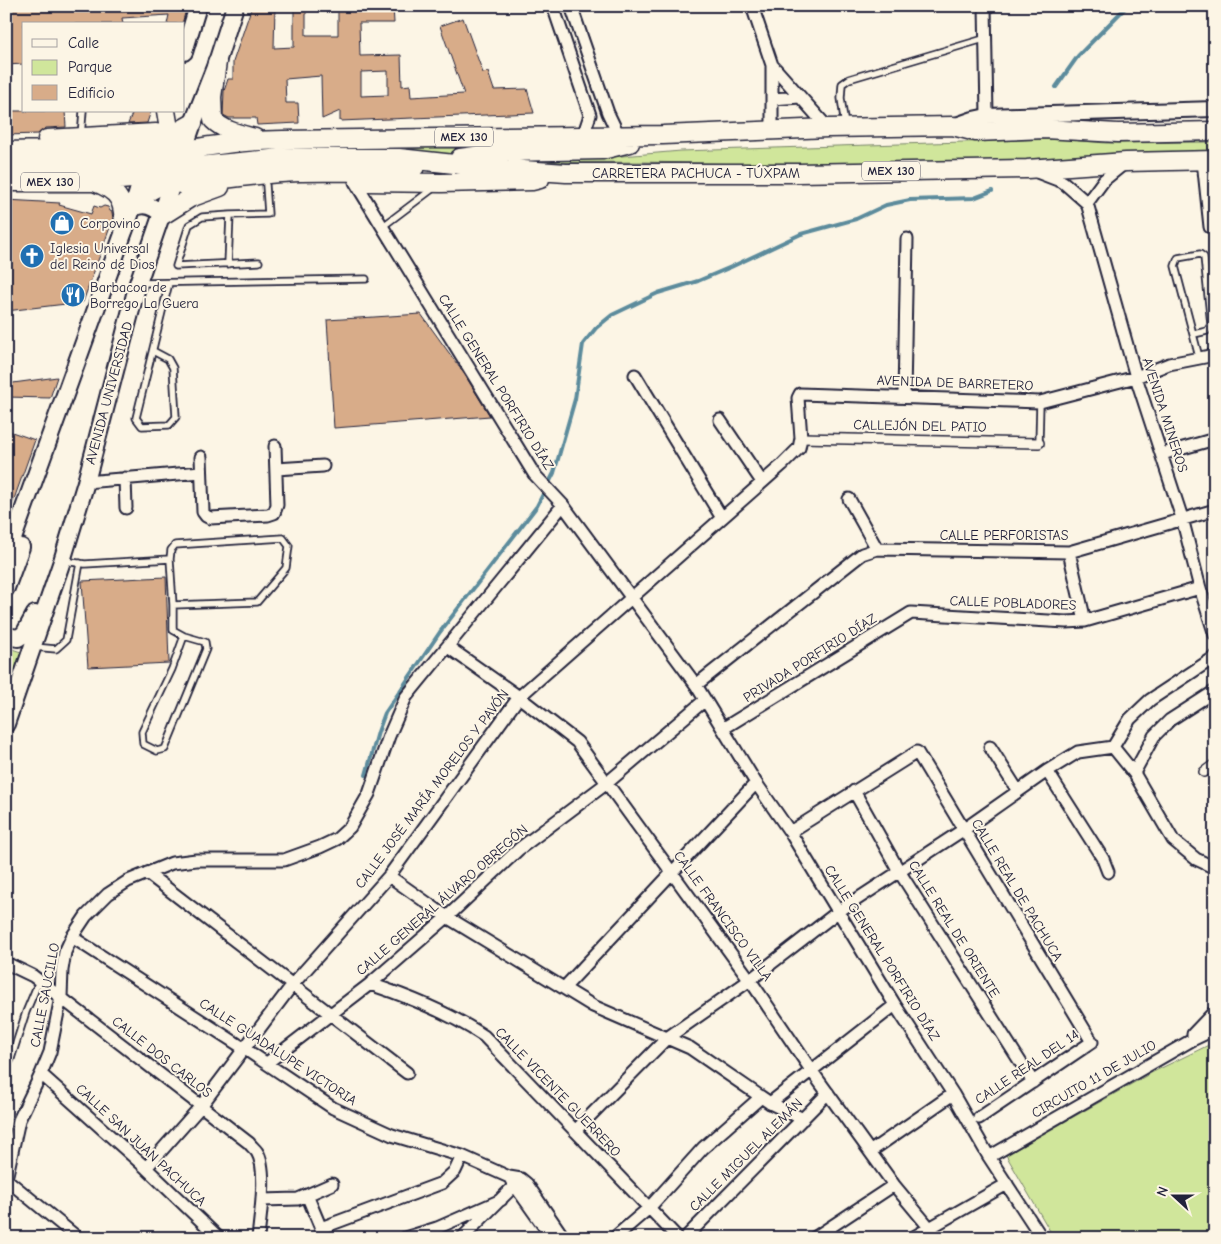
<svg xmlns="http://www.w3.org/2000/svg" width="1221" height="1244" font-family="'Comic Neue',sans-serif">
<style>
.green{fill:#d0e69b;stroke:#79846b}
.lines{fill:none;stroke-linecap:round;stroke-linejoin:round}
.stream{stroke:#5b8b9c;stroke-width:4}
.building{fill:#d8ac89;stroke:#22223b;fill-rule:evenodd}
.service-casing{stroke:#22223b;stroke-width:9}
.pedestrian-casing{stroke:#22223b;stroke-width:12}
.minor-casing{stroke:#22223b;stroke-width:15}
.tertiary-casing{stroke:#22223b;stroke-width:18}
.secondary-casing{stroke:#22223b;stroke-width:20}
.primary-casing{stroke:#22223b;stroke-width:21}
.service{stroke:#fcf5e5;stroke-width:5.5}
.pedestrian{stroke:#fcf5e5;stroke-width:9}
.minor{stroke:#fcf5e5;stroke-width:11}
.tertiary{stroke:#fcf5e5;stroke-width:14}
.secondary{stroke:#fcf5e5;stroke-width:16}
.primary{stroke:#fcf5e5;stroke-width:18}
.labels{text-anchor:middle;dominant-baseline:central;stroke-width:4;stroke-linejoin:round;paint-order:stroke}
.shield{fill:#fcf5e5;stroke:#63616e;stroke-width:1}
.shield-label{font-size:12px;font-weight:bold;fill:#22223b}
.street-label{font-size:14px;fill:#22223b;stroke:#fcf5e5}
.poi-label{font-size:14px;fill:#22223b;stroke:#fcf5e5;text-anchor:start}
</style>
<rect width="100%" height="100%" fill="#fcf5e5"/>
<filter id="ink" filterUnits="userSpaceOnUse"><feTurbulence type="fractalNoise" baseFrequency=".02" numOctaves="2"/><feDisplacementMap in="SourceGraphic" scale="10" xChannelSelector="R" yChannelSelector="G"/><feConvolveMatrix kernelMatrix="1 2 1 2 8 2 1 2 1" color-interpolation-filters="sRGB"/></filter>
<g filter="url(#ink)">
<path class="green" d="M1057 139 1106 143 1215 142V153L957 162 752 164 643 162 509 163 508 158 610 157 681 151Z
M489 145 438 157 355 151V148Z
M6 647 24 653 6 706Z
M1215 1042V1238H1054L1006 1155 1151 1073Z"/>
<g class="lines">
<path class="stream" d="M1056 87 1078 56 1127 6
M366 775 378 732 385 713 440 632 537 506 554 473 575 399 583 344 596 328 612 315 658 293 698 281 731 267 801 234 856 219 886 205 910 200 974 198 992 191"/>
</g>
<path class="building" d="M27 6H187L182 24H167L169 15 122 18 123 24H24V64L6 65V7Z
M252 6H275L274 48 294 47V6H306V35H338V6H393L394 23H359L360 56 401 55 402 86 410 85 411 97 464 94 440 26 463 18 483 73 488 72 494 90 527 89 534 113 340 121V111L322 119 321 76 285 79 286 103H298L299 123 257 125 256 118H229L223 115 224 91 228 79H233V62ZM388 71V95L361 96V72Z
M6 111H65L66 127 46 128 38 134 6 135Z
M133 111H151L147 123 128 124Z
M6 200 60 203 59 205 91 214 94 206 100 208 104 206 108 207 110 211 112 212 113 219 83 302 6 311Z
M421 314 465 375 490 416 334 428 327 320Z
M57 377 50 398 6 397V384Z
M6 430 35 440 8 516H6Z
M166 577 169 663 88 667 82 581Z"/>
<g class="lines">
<defs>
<path id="service" d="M845 126 841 98 842 84 849 79 987 38
M81 136 83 111
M230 215 202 217 189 225 176 266 259 262
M382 227 435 187
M228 264 230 215 268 214 266 185
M140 283 366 279
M1194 334 1207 331 1211 325 1204 257 1200 254 1178 258 1175 266 1199 357
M153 351 168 359 173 368 176 417 169 425 142 426 136 418 169 283
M1039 443 1040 402
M64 561 85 564 170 559
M173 605 257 602 286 568 289 546 283 538 175 545 171 550 170 559 173 605V630L184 636 205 642 206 649 165 749 157 751 143 744 142 732 172 669 184 636
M34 647 56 649 66 640 80 563
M6 1068 11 1059 26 1012 39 981"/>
<path id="pedestrian" d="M801 438 1039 443
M1204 772 1215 764"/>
<path id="minor" d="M553 6 590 115 583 136
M571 6 608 113 619 136
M752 6 772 65V130
M985 6 987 116
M772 65 828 128
M772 99 800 97
M1203 161 1210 227
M1037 172 1063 182 1087 203 1136 377 1182 518 1200 588 1215 635
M355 182 534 474 563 505 696 685 756 783 790 832 895 1005 953 1094 989 1157 1042 1238
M1087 203 1104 180 1125 163
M635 375 722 518
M904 396 907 239
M720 420 762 482
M1162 454 1215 439
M201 457 203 512 206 516 210 518 268 515 274 513 277 505 275 446
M276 469 323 466
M125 478 126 508
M86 482 201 472
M849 499 877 549
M1069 552 1085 621
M448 647 519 697 577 742 750 980 811 1070 894 1185 938 1238
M696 685 862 554 877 549 1069 552 1215 510
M724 728 911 613 1066 622 1085 621 1200 588
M990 747 1018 791
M1113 747 1134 773 1173 840 1196 859 1215 868
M1113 747 1130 719 1150 700 1215 657
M1047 771 1103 859 1108 872
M1134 773 1154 736 1170 720 1215 691
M854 791 899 871 1033 1082
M790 832 917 752 1092 1042 979 1118
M147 873 407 1073
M389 876 447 917 593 1006 690 1048 770 1103 803 1119
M72 937 245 1049 333 1108 392 1135 462 1156 509 1177 521 1179 527 1184 564 1238
M6 963 33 976 249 1143C251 1146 255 1149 257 1152 268 1169 260 1217 258 1238
M370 984C410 997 448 1012 484 1036L678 1238
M564 988 756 783
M1193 1039V1034L1215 1011
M267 1063 370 984 447 917 519 849 607 783 705 700
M41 1074 146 1168 219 1238
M770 1103 895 1005
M575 1131 667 1038 750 980 839 911 963 830 1047 771 1078 752 1113 747
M871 1151 953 1094
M989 1157 1192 1040 1215 1029
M146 1168 201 1106 293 984 389 876 519 697 782 465 799 448 801 438 798 398 800 394 1040 402 1136 377 1169 364 1215 355
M6 1179 19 1120 41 1074 50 1052 61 997 62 970 65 952 72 937 86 916 108 894 128 881 172 863 196 860H284L320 847 337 839 350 827 369 794 389 736 406 697 563 505
M6 1179 78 1238
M511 1180 552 1238
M307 1195 325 1238
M262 1200 298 1199 332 1184
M321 1228 442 1183 455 1171 462 1156
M405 1238 437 1228 501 1200
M462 1238 521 1179
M614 1238 649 1208 703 1148 761 1097
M685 1238 828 1093
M814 1238 894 1185
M912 1238 1007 1184"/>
<path id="tertiary" d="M953 126 973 119 987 116 1215 109"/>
<path id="secondary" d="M184 52 198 6
M132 209C143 201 154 206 163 215
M6 558 135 201 146 164
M6 588 21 547
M6 636 18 638 24 634 35 614
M6 724 62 561 86 482 138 283 193 123 217 62 235 6"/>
<path id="primary" d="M217 62 212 97 213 120C224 131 240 134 255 138
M166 111 172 146
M47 139 156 133
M6 151 143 148 161 141 193 123
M460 158 505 152 602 150 630 143
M6 168 134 165C177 148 236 141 283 140L663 135 828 128 953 126 976 132 1044 129 1118 133 1215 131
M6 182H94L132 179 143 174 178 168 281 158H399L482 167 566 173H798L1027 169 1126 162 1215 160
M94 182C121 191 124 203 124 229
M366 182 441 183 532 181 540 179
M135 201C149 191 164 180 181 184 221 180 260 173 300 172 339 171 377 174 415 167
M163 215 190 198 220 187"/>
</defs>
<use href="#service" class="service-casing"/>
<use href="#pedestrian" class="pedestrian-casing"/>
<use href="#minor" class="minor-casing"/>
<use href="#tertiary" class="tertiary-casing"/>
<use href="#secondary" class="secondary-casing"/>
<use href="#primary" class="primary-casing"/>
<use href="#service" class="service"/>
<use href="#pedestrian" class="pedestrian"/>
<use href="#minor" class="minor"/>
<use href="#tertiary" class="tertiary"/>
<use href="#secondary" class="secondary"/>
<use href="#primary" class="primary"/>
</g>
</g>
<defs>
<symbol id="shop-disc" viewBox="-11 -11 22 22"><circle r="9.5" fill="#1f6fb2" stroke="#fcf5e5"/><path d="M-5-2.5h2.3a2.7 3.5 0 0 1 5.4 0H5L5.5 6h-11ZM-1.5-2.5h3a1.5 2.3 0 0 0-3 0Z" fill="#fff"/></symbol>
<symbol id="church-disc" viewBox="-11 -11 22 22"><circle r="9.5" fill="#1f6fb2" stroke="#fcf5e5"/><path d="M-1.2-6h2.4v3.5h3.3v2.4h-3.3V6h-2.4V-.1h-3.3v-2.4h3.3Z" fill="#fff"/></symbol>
<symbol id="restaurant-disc" viewBox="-11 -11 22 22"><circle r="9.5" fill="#1f6fb2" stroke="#fcf5e5"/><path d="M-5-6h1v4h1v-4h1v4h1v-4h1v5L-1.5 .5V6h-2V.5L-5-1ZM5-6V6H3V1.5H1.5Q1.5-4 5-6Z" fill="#fff"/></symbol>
</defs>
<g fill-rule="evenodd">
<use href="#shop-disc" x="48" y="209" width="28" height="28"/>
<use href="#church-disc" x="18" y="242" width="28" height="28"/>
<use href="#restaurant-disc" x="59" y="281" width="28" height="28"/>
</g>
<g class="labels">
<g class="shield">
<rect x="435" y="127.5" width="58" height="19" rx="4"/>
<rect x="862" y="161.5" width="58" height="19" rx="4"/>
<rect x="21" y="172.5" width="58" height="19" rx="4"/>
</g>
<g class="shield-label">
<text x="464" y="137">MEX 130</text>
<text x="891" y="171">MEX 130</text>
<text x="50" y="182">MEX 130</text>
</g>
<g class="street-label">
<text x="696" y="173">CARRETERA PACHUCA - TÚXPAM</text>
<text transform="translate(496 382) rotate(58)">CALLE GENERAL PORFIRIO DÍAZ</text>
<text transform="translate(955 383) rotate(2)">AVENIDA DE BARRETERO</text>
<text transform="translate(109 393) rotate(-75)">AVENIDA UNIVERSIDAD</text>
<text transform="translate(1165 415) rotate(72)">AVENIDA MINEROS</text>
<text transform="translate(920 426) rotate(1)">CALLEJÓN DEL PATIO</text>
<text x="1004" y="535">CALLE PERFORISTAS</text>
<text transform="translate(1013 603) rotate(2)">CALLE POBLADORES</text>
<text transform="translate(810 658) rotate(-32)">PRIVADA PORFIRIO DÍAZ</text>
<text transform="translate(432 789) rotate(-53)">CALLE JOSÉ MARÍA MORELOS Y PAVÓN</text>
<text transform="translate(1017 890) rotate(59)">CALLE REAL DE PACHUCA</text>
<text transform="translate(442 900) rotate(-41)">CALLE GENERAL ÁLVARO OBREGÓN</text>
<text transform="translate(723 916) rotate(54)">CALLE FRANCISCO VILLA</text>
<text transform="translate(954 929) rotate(58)">CALLE REAL DE ORIENTE</text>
<text transform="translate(882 953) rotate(58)">CALLE GENERAL PORFIRIO DÍAZ</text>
<text transform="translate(45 995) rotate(-79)">CALLE SAUCILLO</text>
<text transform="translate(278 1052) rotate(33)">CALLE GUADALUPE VICTORIA</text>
<text transform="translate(162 1057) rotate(38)">CALLE DOS CARLOS</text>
<text transform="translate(1027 1067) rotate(-34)">CALLE REAL DEL 14</text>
<text transform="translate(1094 1079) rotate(-30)">CIRCUITO 11 DE JULIO</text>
<text transform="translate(558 1092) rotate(46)">CALLE VICENTE GUERRERO</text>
<text transform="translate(141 1145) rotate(43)">CALLE SAN JUAN PACHUCA</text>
<text transform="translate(746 1155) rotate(-45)">CALLE MIGUEL ALEMÁN</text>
</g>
<g class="poi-label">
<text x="80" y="223">Corpovino</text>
<text x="50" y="248">Iglesia Universal<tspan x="50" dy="16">del Reino de Dios</tspan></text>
<text x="90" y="287">Barbacoa de<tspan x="90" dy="16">Borrego La Guera</tspan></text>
</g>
</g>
<rect width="1221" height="1244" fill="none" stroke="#fcf5e5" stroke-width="25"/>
<rect x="12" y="12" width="1196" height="1219" fill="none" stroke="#22223b" stroke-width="2" filter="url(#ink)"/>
<rect x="22" y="22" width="162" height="90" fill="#fcf5e5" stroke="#a5a1a1"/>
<rect x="32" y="39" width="25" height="8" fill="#fcf5e5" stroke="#a5a1a1"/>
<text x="68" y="48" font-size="15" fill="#22223b">Calle</text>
<rect x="32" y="60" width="25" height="15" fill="#d0e69b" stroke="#a5a1a1"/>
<text x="68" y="72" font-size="15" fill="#22223b">Parque</text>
<rect x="32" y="85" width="25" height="15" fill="#d8ac89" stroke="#a5a1a1"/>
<text x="68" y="98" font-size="15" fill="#22223b">Edificio</text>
<g transform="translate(1174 1196) rotate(291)" stroke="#fcf5e5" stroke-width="4" paint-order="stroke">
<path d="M0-4L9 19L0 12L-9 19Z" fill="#22223b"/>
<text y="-8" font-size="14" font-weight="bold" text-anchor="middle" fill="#22223b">N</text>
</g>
</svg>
